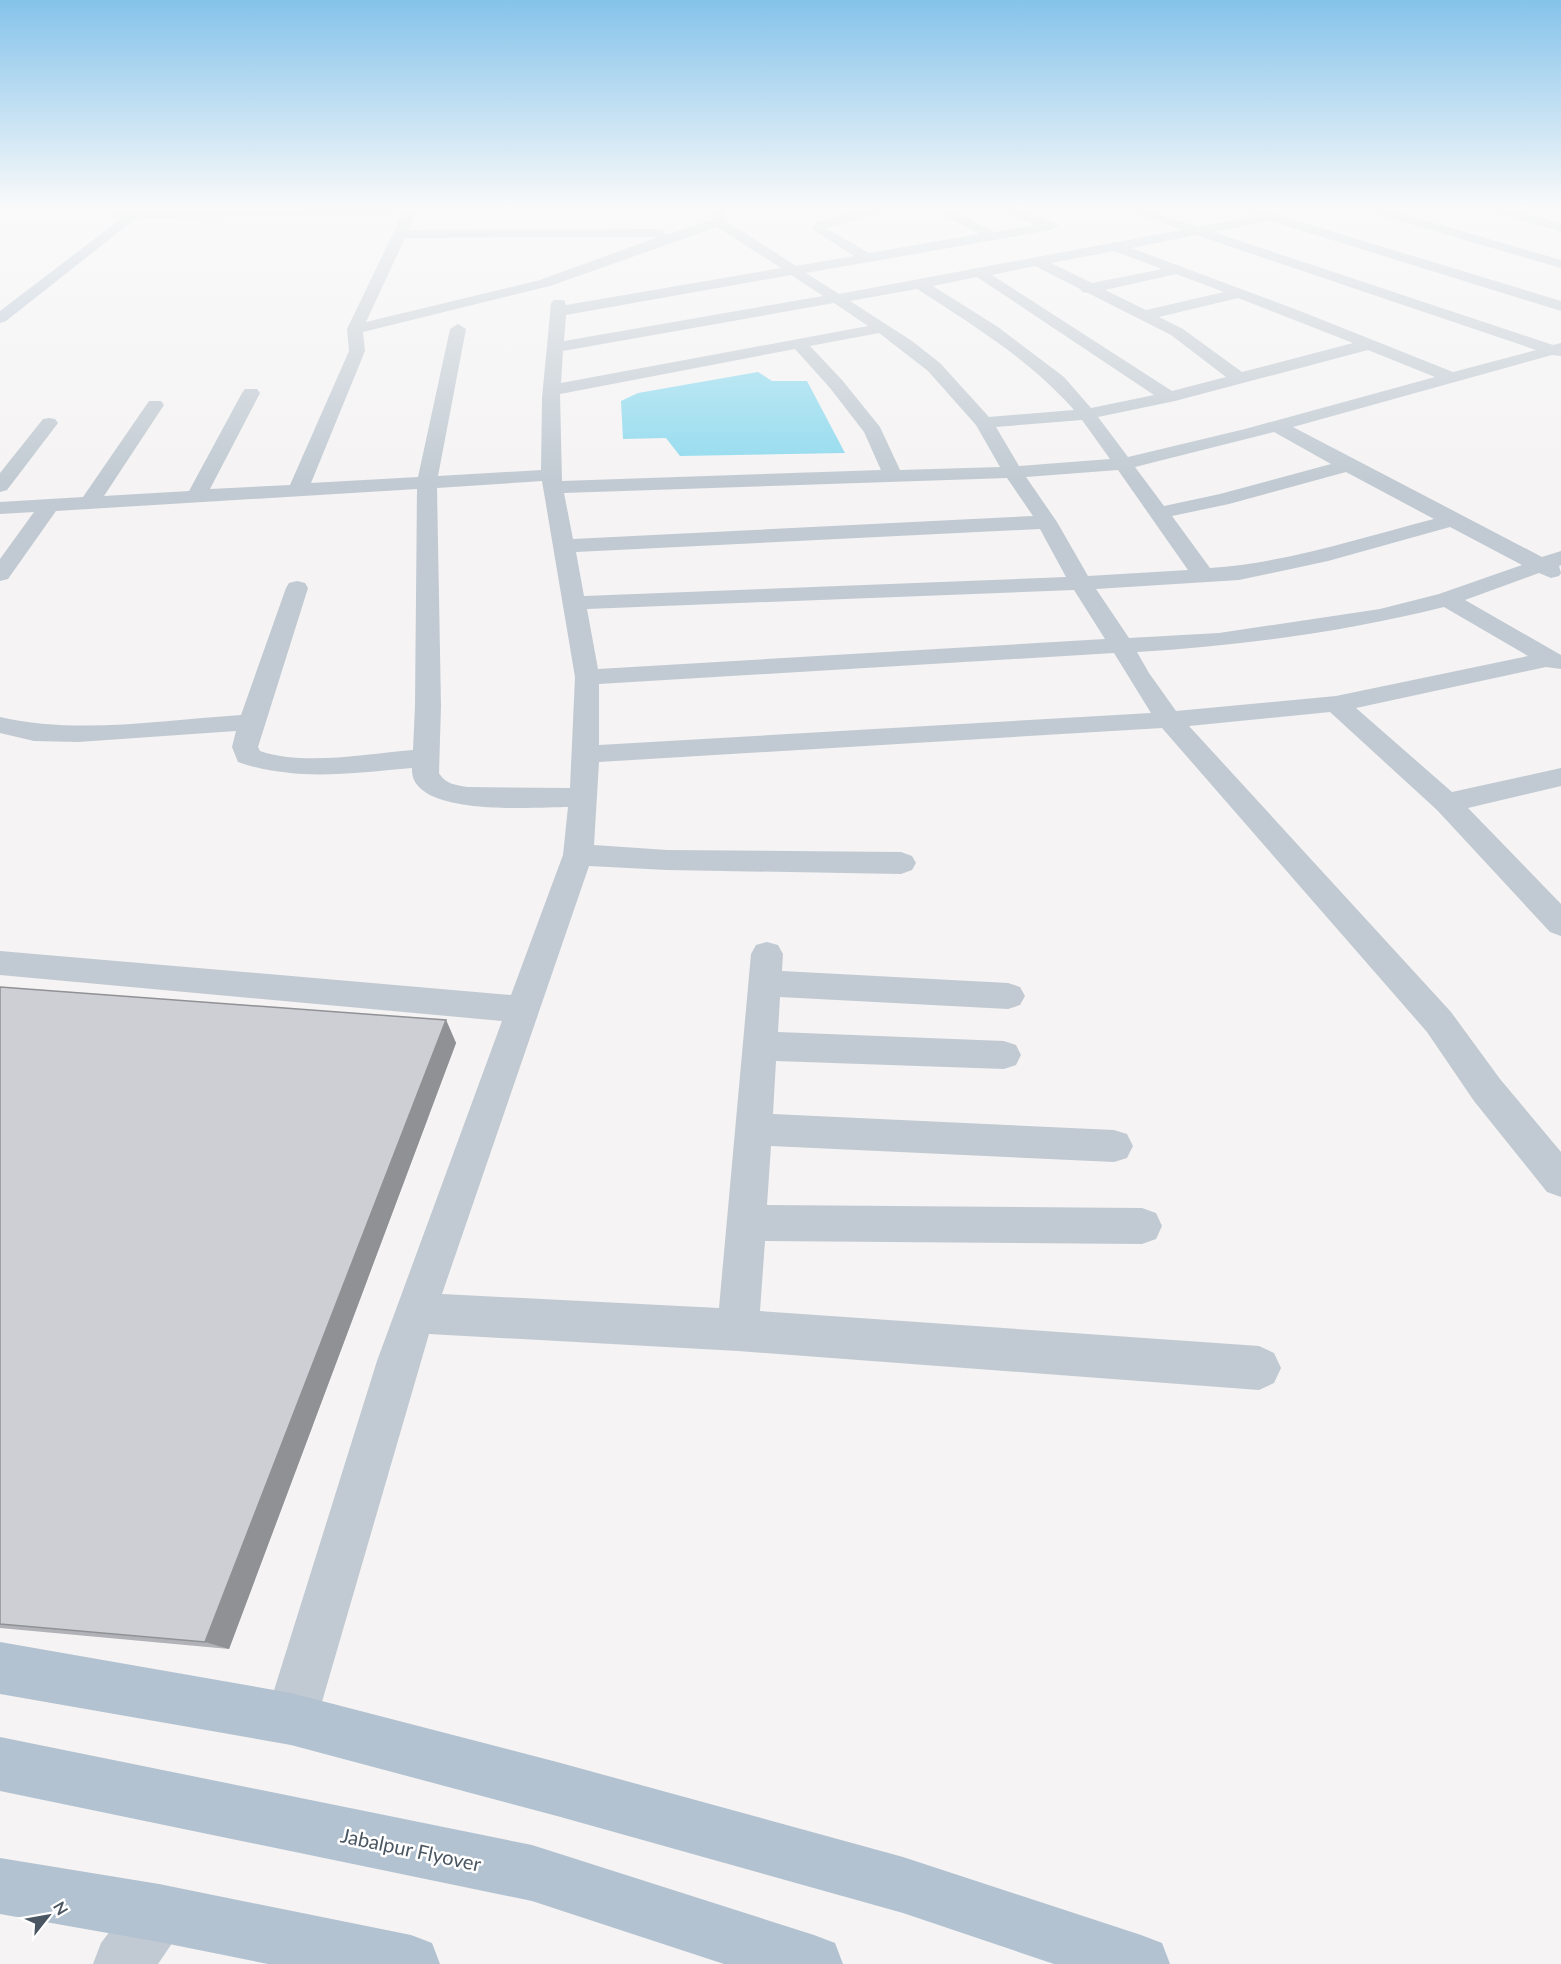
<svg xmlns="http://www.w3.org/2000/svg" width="1561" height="1964" font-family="Lato,sans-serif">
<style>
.water{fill:#90daee}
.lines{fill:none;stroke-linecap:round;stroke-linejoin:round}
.minor{fill:#c1cad2;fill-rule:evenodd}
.major{fill:#b3c2d1;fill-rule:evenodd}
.wall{fill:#b0b2b7}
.shaded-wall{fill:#909195}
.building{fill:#cdcfd5;stroke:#909195;stroke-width:1.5}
.labels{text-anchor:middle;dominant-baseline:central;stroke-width:5;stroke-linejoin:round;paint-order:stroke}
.near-street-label{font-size:20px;fill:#4a5661;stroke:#fff}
</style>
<rect width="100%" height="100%" fill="#f5f3f3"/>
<path class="water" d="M758 372 772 381H807L845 453 680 456 666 438 623 439 621 401 638 393Z"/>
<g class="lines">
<path class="minor" d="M268 208H476L470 212 416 213 408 230 659 229 664 230 665 235 712 220 710 214 715 208H728L723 215 725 220 796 266 854 256 812 229 816 222 870 208H891L889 211 826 228 869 253 979 234 930 208H946L995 232 1035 225 995 208H1013L1056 223 1058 226 1051 230 806 273 839 294 1181 230 1121 208H1140L1198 227 1255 216 1245 211 1246 208H1255L1561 301V311L1271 221 1213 232 1553 345 1561 343V356L1552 355 1293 427 1542 557 1561 551V565L1559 566 1561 573 1559 576 1551 578 1539 573 1465 600 1561 655V669L1546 667 1356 708 1452 792 1561 768V786L1468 808 1561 904V936L1550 932 1437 810 1330 712 1189 726 1451 1012 1500 1079 1561 1152V1197L1547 1192 1474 1101 1427 1032 1162 728 599 762 594 845 667 850 901 852 912 856 916 863 912 870 901 874 667 870 589 866 442 1294 719 1308 751 954 756 945 767 942 778 945 783 954 782 971 1008 983 1020 987 1025 996 1020 1005 1008 1009 780 997 778 1032 1004 1041 1016 1045 1021 1055 1016 1065 1004 1069 776 1061 773 1114 1114 1130 1127 1134 1133 1146 1127 1158 1114 1162 771 1146 767 1205 1142 1208 1156 1213 1162 1226 1156 1239 1142 1244 765 1241 760 1311 1259 1346 1274 1353 1281 1368 1274 1383 1259 1390 738 1351 429 1334 317 1719 310 1738 291 1745 272 1738 265 1719 377 1361 502 1021 0 975V951L511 995 563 855 568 807C536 807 409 818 412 768 353 773 295 782 238 762L232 747 236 731 78 742 34 741 0 733V717C78 735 162 720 241 715L286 588 289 583 297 581 305 583 308 588 258 747 260 751C304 766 366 754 413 750L415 706 417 489 56 511 8 579 0 581V559L34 512 0 514V502L83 497 149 401H161L164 405 104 496 189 491 242 393 245 389H257L260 393 210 489 290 485 349 351 347 329 403 213 118 219 112 215 118 211ZM717 227 781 268 566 305 564 300H554L551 303 542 398 541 470 438 476 466 329 458 324 450 329 418 477 311 483 365 351 363 332 550 286ZM1196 235 1536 350 1453 372 1295 309 1131 248ZM658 237 540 280 366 322 405 238ZM1114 251 1162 269 1092 283 1051 263ZM1035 266 1080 289 1082 292 1088 293 1171 335 1226 377 1172 391 992 275ZM1176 274 1224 292 1146 310 1105 290ZM791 275 823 296 564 341 566 315ZM977 277 1154 395 1091 408 1064 377 998 327 933 286ZM917 289C973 325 1030 360 1074 410L989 417 940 363 912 341 850 301ZM1238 298 1353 343 1242 372 1183 329 1159 317ZM834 303 868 326 561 383 563 351ZM879 333 928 371 976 425 1000 467 900 470 880 427 842 380 810 346ZM795 349 830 388 864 432 881 470 562 481 560 394ZM1368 350 1435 377 1245 429 1128 457 1098 417 1175 401ZM1082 420 1110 459 1019 466 996 427ZM1274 432 1331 464 1220 494 1164 506 1135 467ZM1118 470 1188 570 1088 576 1057 522 1026 477ZM1346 472 1434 519C1360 538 1286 563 1210 568L1172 516 1229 504ZM1007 478 1033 516 573 539 564 493ZM542 481 575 677 570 788 467 787C456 785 445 784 439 773L441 706 437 488ZM1450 527 1522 565 1439 594 1380 609 1219 633 1129 638 1096 589 1239 580 1328 561ZM1040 529 1066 577 584 596 576 552ZM1074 590 1105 639 598 669 587 609ZM1444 607 1528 656 1336 696 1176 711 1149 673 1137 652C1241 646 1343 632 1444 607ZM1114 653 1151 713 599 745V684Z
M1363 208H1383L1561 260V268L1365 211Z
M1489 208H1509L1561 224V232L1491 211Z
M49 418 55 419 58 423 7 490 0 492V473L43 419Z
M159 1884 179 1893 188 1913 179 1933 158 1964H93L101 1943 139 1893Z"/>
<path class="major" d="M135 208H149L6 321 0 323V311Z
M0 1642 291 1693 557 1762 903 1857 1141 1935 1162 1943 1170 1964H1054L903 1913 557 1816 291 1745 0 1694Z
M0 1737 532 1845 814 1935 835 1943 843 1964H724L532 1901 0 1791Z
M0 1858 159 1884 411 1935 432 1943 440 1964H268L159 1942 0 1914Z"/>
</g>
<path class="wall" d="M0 987 446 1020 456 1043 229 1649 0 1628Z"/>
<path class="shaded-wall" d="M446 1020 456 1043 229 1649 205 1642Z"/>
<path class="building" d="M0 987 446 1020 205 1642 0 1624Z"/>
<linearGradient id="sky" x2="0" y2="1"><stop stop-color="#85c3ea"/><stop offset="0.43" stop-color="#fafafa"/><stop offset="1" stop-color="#fafafa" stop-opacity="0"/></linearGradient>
<rect width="1561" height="483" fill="url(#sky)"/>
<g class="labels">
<g class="near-street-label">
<text transform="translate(411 1849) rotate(12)">Jabalpur Flyover</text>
</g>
</g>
<g transform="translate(48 1916) rotate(59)" stroke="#ffffff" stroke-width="4.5" paint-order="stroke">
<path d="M0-4.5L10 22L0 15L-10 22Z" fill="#4a5661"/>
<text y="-9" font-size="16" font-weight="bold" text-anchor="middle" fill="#4a5661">N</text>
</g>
</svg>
